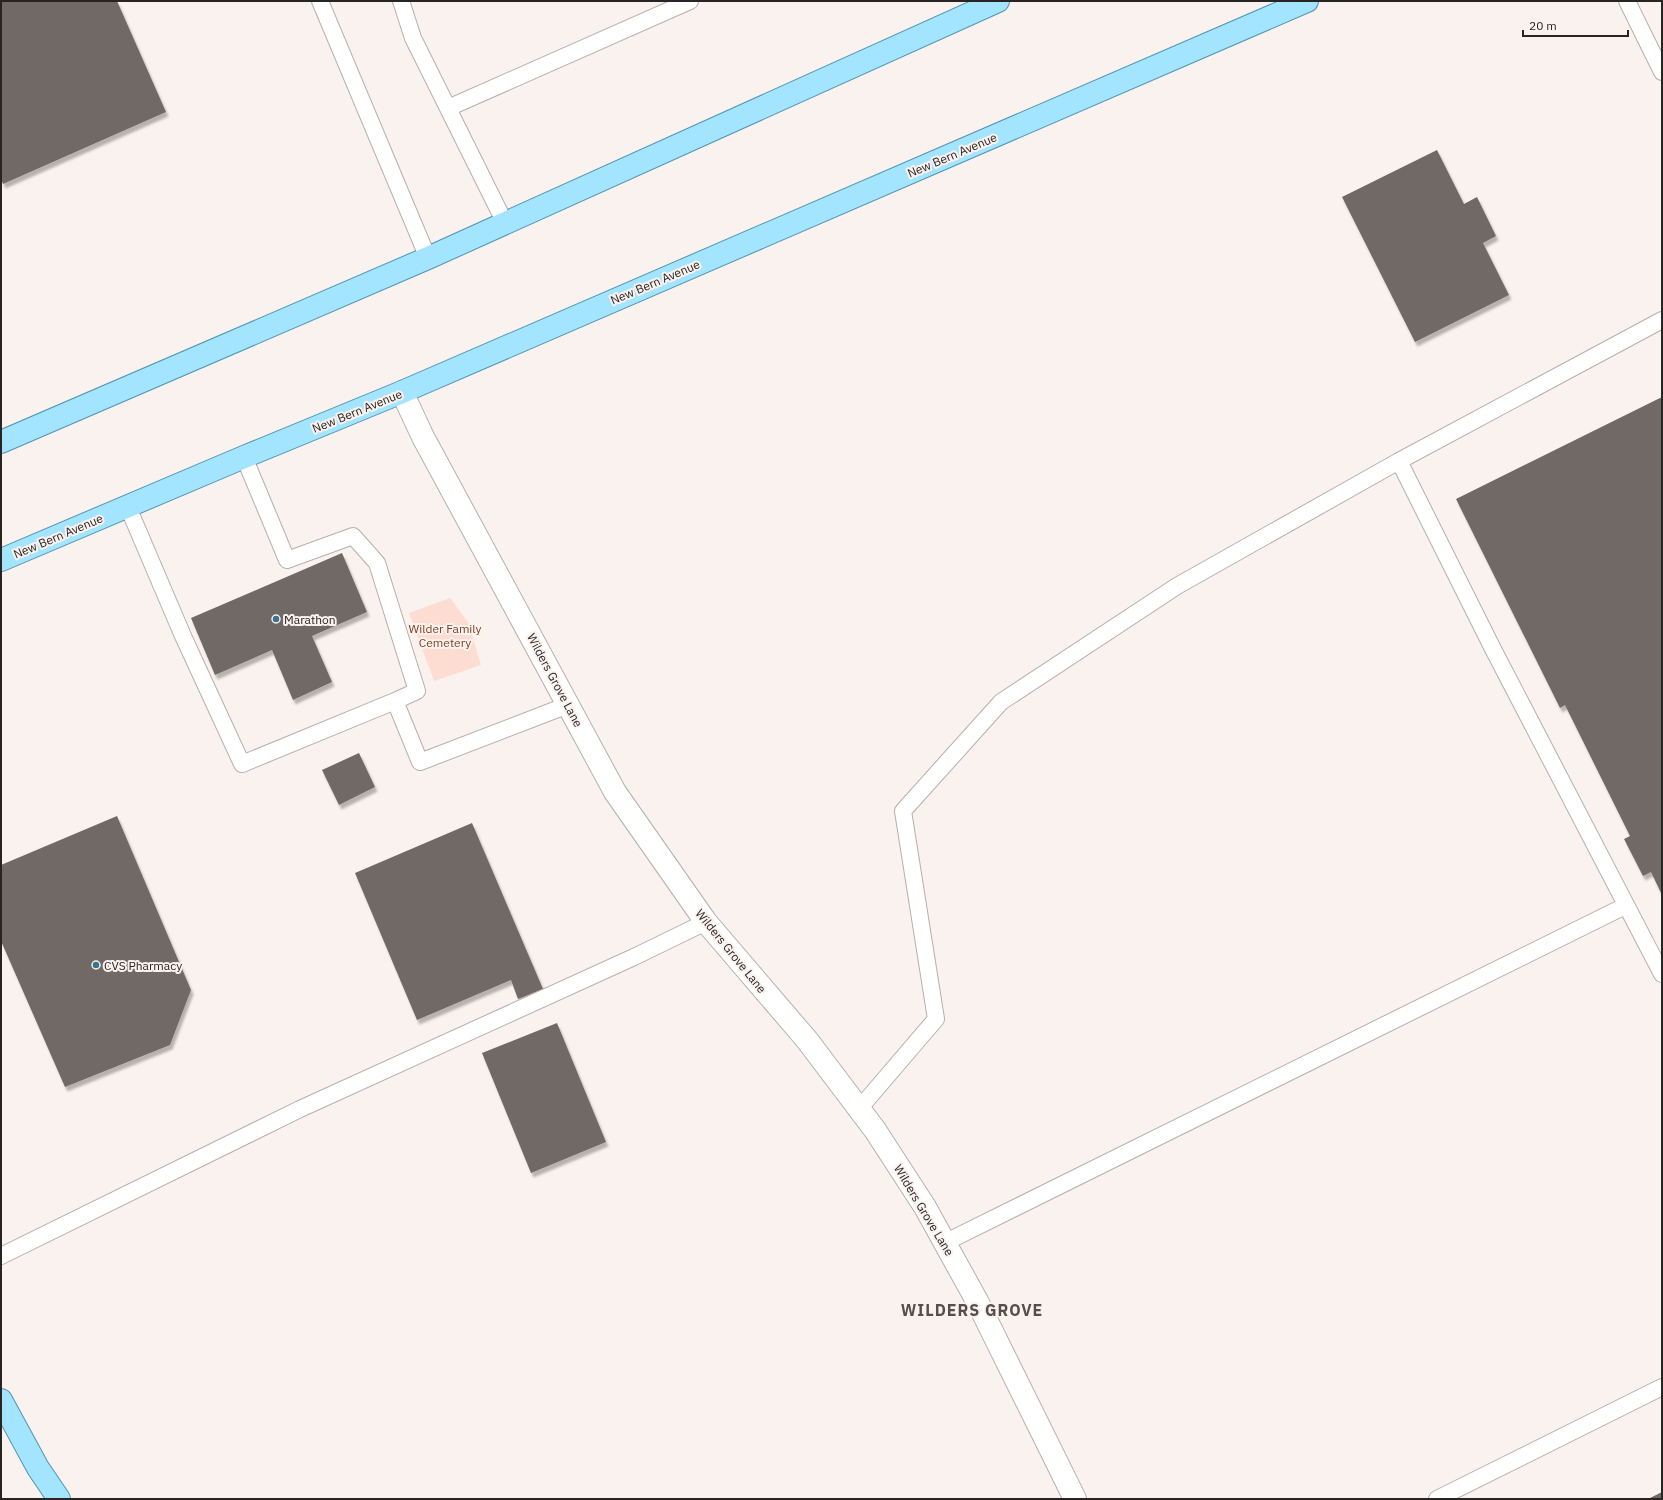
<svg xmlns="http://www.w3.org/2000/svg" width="1663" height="1500" font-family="'IBM Plex Sans',sans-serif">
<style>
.green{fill:#fdddd1}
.building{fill:#706966;filter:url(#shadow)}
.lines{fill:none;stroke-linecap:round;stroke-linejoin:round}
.service-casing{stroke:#b7afac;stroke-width:18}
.minor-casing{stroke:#b7afac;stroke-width:24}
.primary-casing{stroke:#5095b2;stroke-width:24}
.service{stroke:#fff;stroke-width:16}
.minor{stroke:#fff;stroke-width:22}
.primary{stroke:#a3e4ff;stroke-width:22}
.poi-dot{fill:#39738c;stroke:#faf2ef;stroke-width:1.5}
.labels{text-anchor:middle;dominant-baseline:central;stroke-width:4;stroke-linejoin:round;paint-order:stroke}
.street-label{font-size:12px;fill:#272423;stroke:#faf2ef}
.poi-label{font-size:12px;fill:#272423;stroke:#faf2ef;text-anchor:start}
.park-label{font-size:12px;fill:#803c1e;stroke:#faf2ef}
.district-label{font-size:16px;font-weight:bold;letter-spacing:1px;fill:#554f4c;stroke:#faf2ef}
</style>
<defs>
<filter id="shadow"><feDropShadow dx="2.5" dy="4.5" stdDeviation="1" flood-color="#0004"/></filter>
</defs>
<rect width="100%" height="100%" fill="#faf2ef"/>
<path class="green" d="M450 598 468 622 481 665 434 681 409 613Z"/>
<path class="building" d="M1 1H117L166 112 3 184 1 179Z
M1437 150 1464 204 1477 197 1496 236 1483 243 1509 295 1415 342 1342 197Z
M1662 397V895L1651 872 1643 876 1624 839 1630 836 1565 705 1560 708 1456 499Z
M342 553 367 612 312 636 332 682 293 700 272 650 215 675 191 618Z
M359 753 375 787 339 805 322 770Z
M117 816 191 990 170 1045 65 1087 1 941V865Z
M472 823 543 989 518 999 511 980 417 1020 355 873Z
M557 1023 606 1142 531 1173 482 1053Z
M1662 1492V1499H1648Z"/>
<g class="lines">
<defs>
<path id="service" d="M320 1 428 258
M401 1 413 38 505 223
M1627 1 1662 72
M448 108 690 1
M244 457 287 560 353 536 377 563 417 691 395 701
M1399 461 1662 320
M128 507 183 636 242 764 395 701 420 762 568 705
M859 1109 936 1019 903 811 1001 702 1177 586 1399 461 1493 649 1662 974
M944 1243 1625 906
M1 1256 300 1109 634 957 706 922
M1437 1499 1662 1387"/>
<path id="minor" d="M402 392 423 437 615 792 706 922 807 1040 875 1130 925 1207 977 1301 1075 1499"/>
<path id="primary" d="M1 442 428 258 998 1
M1 560 244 457 402 392 1307 1
M1 1400 38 1468 59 1499"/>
</defs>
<use href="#service" class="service-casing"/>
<use href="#minor" class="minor-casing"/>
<use href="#primary" class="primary-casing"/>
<use href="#service" class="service"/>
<use href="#minor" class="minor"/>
<use href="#primary" class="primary"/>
</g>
<g class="poi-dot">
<circle cx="276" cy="619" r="4"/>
<circle cx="96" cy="965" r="4"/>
</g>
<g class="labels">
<g class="street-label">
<text transform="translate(952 155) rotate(-23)">New Bern Avenue</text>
<text transform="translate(655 282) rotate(-23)">New Bern Avenue</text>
<text transform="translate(357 411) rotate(-22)">New Bern Avenue</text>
<text transform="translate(58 536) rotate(-23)">New Bern Avenue</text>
<text transform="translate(555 680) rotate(62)">Wilders Grove Lane</text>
<text transform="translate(731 951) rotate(51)">Wilders Grove Lane</text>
<text transform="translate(924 1210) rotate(59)">Wilders Grove Lane</text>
</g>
<g class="poi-label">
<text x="284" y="619">Marathon</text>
<text x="104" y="965">CVS Pharmacy</text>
</g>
<g class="park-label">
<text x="445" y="628">Wilder Family<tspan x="445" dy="14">Cemetery</tspan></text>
</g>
<g class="district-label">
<text x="972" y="1310">WILDERS GROVE</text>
</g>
</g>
<rect width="1663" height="1500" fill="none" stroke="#272423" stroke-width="4"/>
<path d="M1523 30v6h105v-6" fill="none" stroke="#272423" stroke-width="2"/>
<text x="1529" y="30" font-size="12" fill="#272423" stroke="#faf2ef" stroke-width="3" paint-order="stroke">20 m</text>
</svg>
